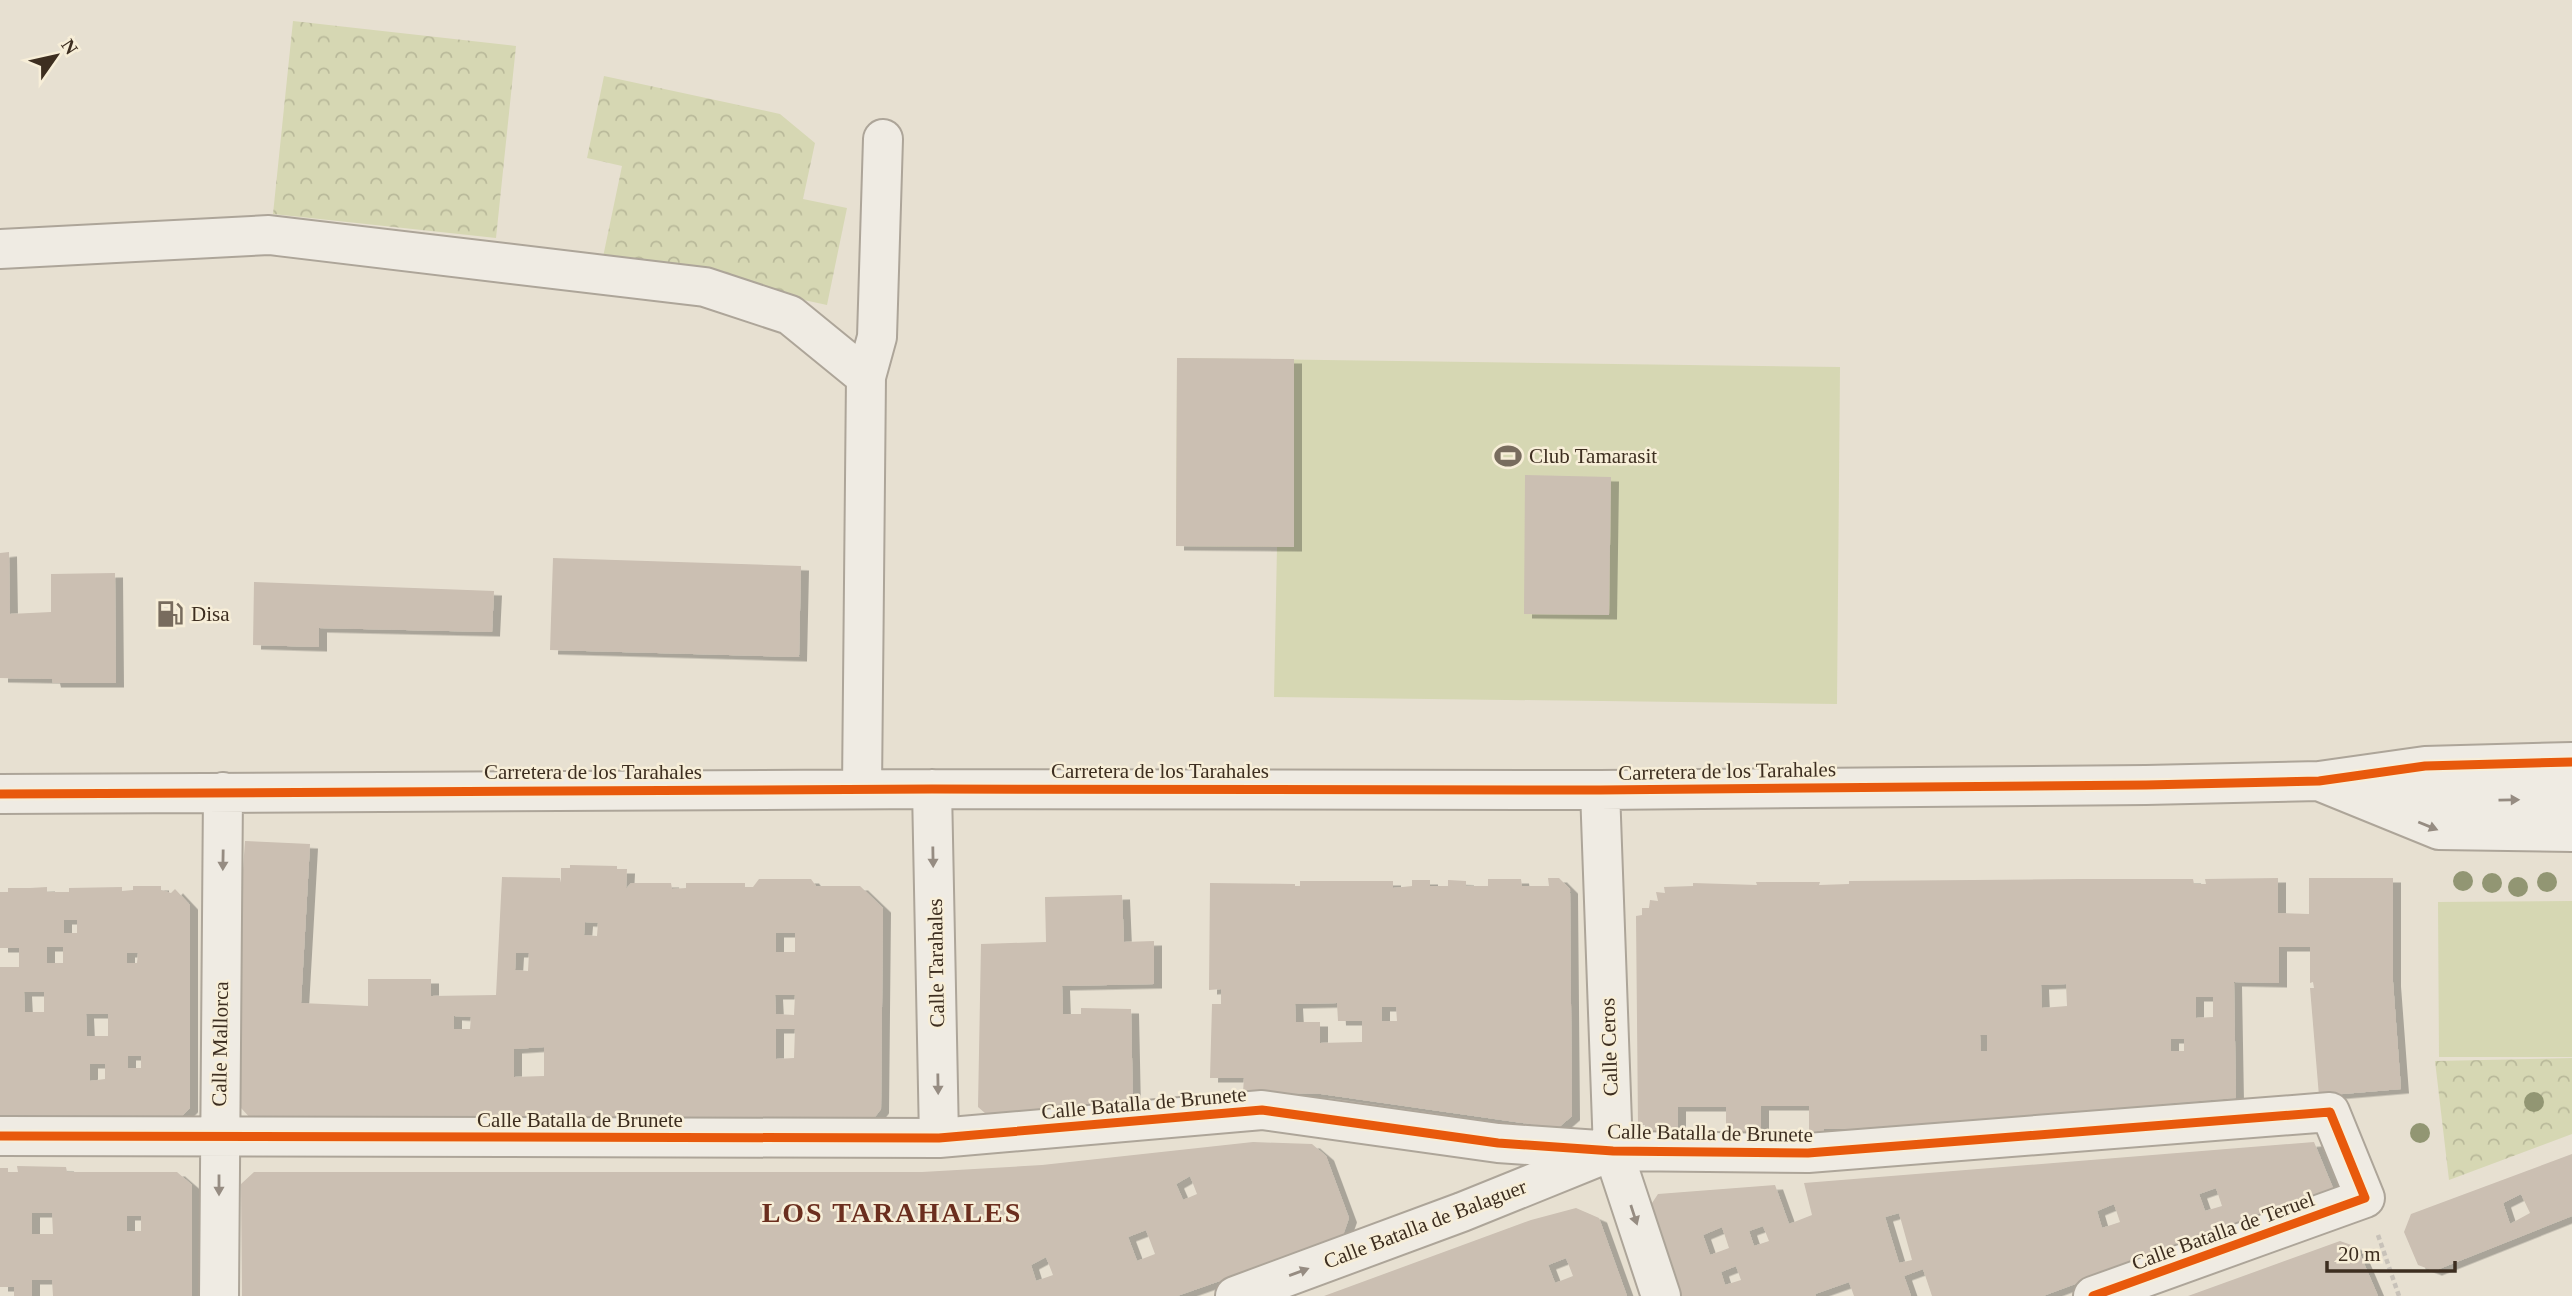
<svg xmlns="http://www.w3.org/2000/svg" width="2572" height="1296" font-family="Georgia,serif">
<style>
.grass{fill:#d6d7b3}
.park{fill:url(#park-crowns)}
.building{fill:#cbbfb2;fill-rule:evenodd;filter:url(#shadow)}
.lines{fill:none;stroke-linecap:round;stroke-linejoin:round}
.minor-casing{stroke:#ada599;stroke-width:42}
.path{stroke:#c8c2b9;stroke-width:4.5;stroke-dasharray:5 3.5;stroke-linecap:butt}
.minor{stroke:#efebe3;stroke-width:38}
.cycleway-casing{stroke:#f7eed8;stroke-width:13}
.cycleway{stroke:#e8590c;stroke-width:9}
.tree{fill:#929673}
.oneway{fill:#968c82}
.labels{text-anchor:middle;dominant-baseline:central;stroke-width:5;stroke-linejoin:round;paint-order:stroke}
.poi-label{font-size:21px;fill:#3d2e20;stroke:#f7eed8;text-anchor:start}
.street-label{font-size:21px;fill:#3d2e20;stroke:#f7eed8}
.district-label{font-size:28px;font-weight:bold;letter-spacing:2px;fill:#6b2e1e;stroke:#f7eed8}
</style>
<defs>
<pattern id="park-crowns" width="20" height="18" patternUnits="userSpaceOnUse" patternTransform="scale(1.75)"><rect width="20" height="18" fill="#d6d7b3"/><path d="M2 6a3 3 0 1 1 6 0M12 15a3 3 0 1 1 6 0" fill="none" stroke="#b9b99a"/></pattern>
<filter id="shadow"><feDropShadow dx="8" dy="4.5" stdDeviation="0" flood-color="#0004"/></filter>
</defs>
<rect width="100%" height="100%" fill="#e7e0d1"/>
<path class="grass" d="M1177 358 1840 367 1837 704 1274 697 1277 547 1176 546Z
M2572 901V1057H2439L2438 902Z"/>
<path class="park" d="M293 21 516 46 496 238 273 214Z
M604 76 780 114 815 143 803 199 847 208 827 305 603 257 622 166 587 158Z
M2572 1058V1134L2449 1180 2435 1061Z"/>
<path class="building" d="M1177 358 1294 359V547L1176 546Z
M1525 475 1611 477 1609 615 1524 614Z
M9 552 10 614 51 612V574L115 573 116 683H53L52 679 0 678V553Z
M553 558 801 566 799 657 550 650Z
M254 582 494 591 492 632 319 628V647L253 645Z
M245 841 310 844 301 1003 368 1006V979H431V996L496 995 502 877 560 878 561 883V868H570V865L617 866V869H627L626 889 631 883H671L672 889 686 888V883H745V887H753L759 879H811L816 886H860L883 908 881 1109 871 1122H254L241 1108 239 927ZM585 922 598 923 597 936 584 935ZM776 933H795V952H776ZM516 953H529L528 971 515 970ZM775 995H795L794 1015 776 1014ZM454 1016 471 1017 470 1029H454ZM776 1029H795L794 1058 776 1059ZM544 1047V1076L514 1077V1049Z
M1548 878H1559L1570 889 1572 1116 1558 1128 1321 1094 1243 1092 1244 1078H1210L1212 1004H1221V989L1209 990 1210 883 1295 884V886H1300V881H1393V888L1412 886V880H1430V886H1448V880L1466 881V886H1488V879H1521L1522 886H1549ZM1337 1003 1338 1021H1362V1042L1320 1043V1022H1296L1295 1004ZM1382 1007H1396L1397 1021H1382Z
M2278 878V913L2309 914V878H2393V982L2401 1089 2319 1096 2310 988H2314L2313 982 2310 983V947H2279V983L2234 982 2236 1098 1851 1129H1824V1131L1809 1132V1106H1761V1136L1726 1138V1107H1678V1141L1645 1135V1125H1638L1636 916 1642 915V908H1649L1650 900 1658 901 1656 892 1665 893 1664 887 1693 886V883L1757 885 1756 882H1820L1819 885 1849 884V881L2080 879H2193L2194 884H2206L2205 879ZM2066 984 2067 1006 2042 1008 2041 985ZM2196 997H2213V1017L2196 1018ZM1980 1035H1987V1051H1981ZM2171 1039H2184V1051H2171Z
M133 886H161V890L171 893 175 889 190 905V1108L176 1122H0V967H19V948H0V892H8V888H30L47 887V892H69V888L122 887V891L133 890ZM64 920H77V933H64ZM47 947H63V963H47ZM127 953H138L137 963H127ZM24 992H44V1012H25ZM86 1014H108V1036H87ZM128 1056H141V1068H128ZM90 1064H105V1079L90 1081Z
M1122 895 1124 942 1154 941V984L1062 986 1063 1014H1081V1008L1131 1009 1133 1105 993 1120 978 1107 981 944 1046 942 1045 897Z
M1253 1142 1312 1144 1326 1156 1349 1218 1342 1238 1177 1296H242L241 1184 254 1172H922L1042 1165ZM1190 1176 1197 1194 1183 1200 1176 1184ZM1146 1230 1155 1254 1137 1261 1128 1237ZM1046 1257 1053 1275 1036 1281 1031 1265Z
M2314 1142 2333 1188 2043 1296H1932L1923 1269 1904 1276 1911 1296H1854L1849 1282 1815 1294 1816 1296H1680L1648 1209 1658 1194 1775 1185 1789 1224 1812 1215 1804 1183ZM2216 1188 2222 1206 2205 1211 2199 1194ZM2114 1204 2120 1222 2102 1228 2097 1211ZM1899 1213 1912 1260 1899 1263 1885 1217ZM1763 1226 1769 1241 1754 1246 1749 1231ZM1722 1227 1729 1248 1710 1255 1703 1235ZM1736 1266 1741 1280 1725 1285 1721 1272Z
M2572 1154V1216L2434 1271 2418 1265 2404 1232 2411 1214ZM2521 1194 2530 1213 2510 1224 2503 1203Z
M17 1166 66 1167 67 1172H177L192 1185V1296H53L52 1280H32V1296H14V1287H0V1168H8V1172H18ZM32 1213H52L53 1234H32ZM127 1216H141V1231H127Z
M1576 1208 1599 1218 1627 1296H1324L1531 1220ZM1566 1258 1573 1276 1555 1283 1548 1265Z
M2340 1241 2357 1247 2378 1296H2188Z"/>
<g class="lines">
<defs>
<path id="minor" d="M0 249 269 235 705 287 790 315 866 377 862 789
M866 377 877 337 883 139
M2321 782 2439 830 2572 832
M932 789 939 1138
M1600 790 1613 1151 1661 1296
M2377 790 2455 801 2572 799
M0 794 932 789 1600 790 2146 785 2319 781 2425 766 2572 762
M0 1136 939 1138 1262 1110 1498 1143 1613 1151 1808 1153 2330 1112 2365 1198 2093 1296
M219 1296 223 792
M1235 1296 1462 1212 1603 1155"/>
</defs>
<use href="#minor" class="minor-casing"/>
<path class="path" d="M2378 1235 2399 1296"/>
<use href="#minor" class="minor"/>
<defs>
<path id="cycleway" d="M0 794 932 789 1600 790 2146 785 2319 781 2425 766 2572 762
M0 1136 939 1138 1262 1110 1498 1143 1613 1151 1808 1153 2330 1112 2365 1198 2093 1296"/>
</defs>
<use href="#cycleway" class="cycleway-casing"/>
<use href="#cycleway" class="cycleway"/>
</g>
<g class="tree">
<circle cx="2463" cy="881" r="10"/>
<circle cx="2547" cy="882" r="10"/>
<circle cx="2492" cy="883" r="10"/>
<circle cx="2518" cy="887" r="10"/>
<circle cx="2534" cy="1102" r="10"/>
<circle cx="2420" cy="1133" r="10"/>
</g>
<defs><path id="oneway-solid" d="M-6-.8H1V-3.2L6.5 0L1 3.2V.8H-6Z" transform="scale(1.75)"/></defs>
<g class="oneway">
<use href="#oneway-solid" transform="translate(2509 800) rotate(-1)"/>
<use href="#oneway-solid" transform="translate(2428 826) rotate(22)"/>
<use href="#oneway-solid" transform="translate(933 857) rotate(89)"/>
<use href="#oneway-solid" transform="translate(223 860) rotate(91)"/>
<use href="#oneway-solid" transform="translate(938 1084) rotate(89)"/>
<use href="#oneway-solid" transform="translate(219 1185) rotate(90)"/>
<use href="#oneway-solid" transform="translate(1634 1215) rotate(72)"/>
<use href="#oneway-solid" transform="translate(1299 1272) rotate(-20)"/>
</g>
<defs>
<symbol id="stadium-bare" viewBox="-9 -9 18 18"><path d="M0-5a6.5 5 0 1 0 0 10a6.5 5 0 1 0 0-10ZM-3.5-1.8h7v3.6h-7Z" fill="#786c5e" stroke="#f7eed8" stroke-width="2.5" paint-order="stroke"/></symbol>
<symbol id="fuel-bare" viewBox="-9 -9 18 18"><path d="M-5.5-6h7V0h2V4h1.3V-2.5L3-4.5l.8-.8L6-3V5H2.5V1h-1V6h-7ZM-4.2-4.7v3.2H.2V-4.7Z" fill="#786c5e" stroke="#f7eed8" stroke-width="2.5" paint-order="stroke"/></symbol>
</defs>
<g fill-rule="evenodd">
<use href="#stadium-bare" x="1489" y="437" width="38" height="38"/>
<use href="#fuel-bare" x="151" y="595" width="38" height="38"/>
</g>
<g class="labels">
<g class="poi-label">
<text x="1529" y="456">Club Tamarasit</text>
<text x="191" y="614">Disa</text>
</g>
<g class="street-label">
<text x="1160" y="771">Carretera de los Tarahales</text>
<text transform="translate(1727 771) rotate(-1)">Carretera de los Tarahales</text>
<text x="593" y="772">Carretera de los Tarahales</text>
<text transform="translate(936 963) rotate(-91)">Calle Tarahales</text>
<text transform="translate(220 1044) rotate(-89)">Calle Mallorca</text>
<text transform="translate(1609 1047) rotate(-92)">Calle Ceros</text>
<text transform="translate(1144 1103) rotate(-5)">Calle Batalla de Brunete</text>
<text x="580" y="1120">Calle Batalla de Brunete</text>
<text transform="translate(1710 1133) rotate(1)">Calle Batalla de Brunete</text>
<text transform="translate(1425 1224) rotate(-21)">Calle Batalla de Balaguer</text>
<text transform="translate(2223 1231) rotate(-20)">Calle Batalla de Teruel</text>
</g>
<g class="district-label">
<text x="892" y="1212">LOS TARAHALES</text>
</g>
</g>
<g transform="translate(56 56) rotate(56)" stroke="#f7eed8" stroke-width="5" paint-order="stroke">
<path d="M0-5L12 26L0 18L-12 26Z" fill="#3d2e20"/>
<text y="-10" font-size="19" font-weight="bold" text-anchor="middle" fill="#3d2e20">N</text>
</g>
<path d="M2327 1261v10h128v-10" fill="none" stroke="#3d2e20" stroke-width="3.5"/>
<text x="2338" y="1261" font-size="21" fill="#3d2e20" stroke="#f7eed8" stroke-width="5" paint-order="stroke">20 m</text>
</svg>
